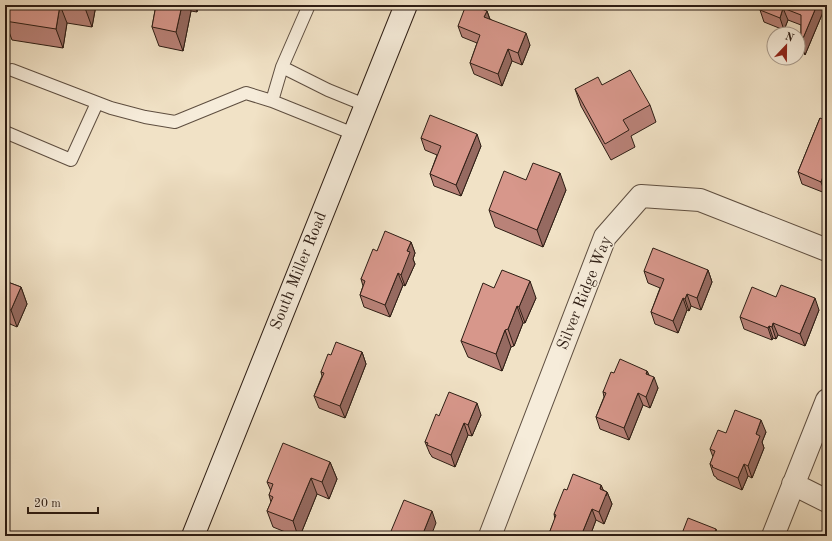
<svg xmlns="http://www.w3.org/2000/svg" width="832" height="541" font-family="'Old Standard TT',serif">
<style>
.lines{fill:none;stroke-linecap:round;stroke-linejoin:round}
.lane-casing{stroke:#5e4e40;stroke-width:14}
.street-casing{stroke:#5e4e40;stroke-width:24}
.secondary-casing{stroke:#2d1d14;stroke-width:24}
.lane{stroke:#f6ecda;stroke-width:12}
.street{stroke:#f6ecda;stroke-width:22}
.secondary{stroke:#f6ecda;stroke-width:22}
.wall{fill:#b98278;stroke:#2d1d14}
.shaded-wall{fill:#966a61;stroke:#2d1d14}
.building{fill:#d7978b;stroke:#2d1d14}
.labels{text-anchor:middle;dominant-baseline:central;stroke-width:3.5;stroke-linejoin:round;paint-order:stroke}
.street-label{font-size:16px;fill:#2d1d14;stroke:#f6ecda}
</style>
<rect width="100%" height="100%" fill="#f1e2c6"/>
<filter id="stains"><feTurbulence type="fractalNoise" baseFrequency=".005" numOctaves="4"/><feColorMatrix values="0 0 0 0 .2 0 0 0 0 .09 0 0 0 0 .02 0 0 0 .5 -.17"/></filter>
<radialGradient id="worn" r=".72"><stop offset=".6" stop-color="#630" stop-opacity="0"/><stop offset="1" stop-color="#630" stop-opacity=".3"/></radialGradient>
<g class="lines">
<defs>
<path id="lane" d="M282 67 328 90 365 105
M12 70 111 108 145 117 175 122 246 93 272 101 354 134
M272 101 282 67 309 5
M5 132 71 160 97 103"/>
<path id="street" d="M793 484 827 501
M490 536 605 237 641 196 700 200 827 250
M773 536 827 400"/>
<path id="secondary" d="M193 536 406 5"/>
</defs>
<use href="#lane" class="lane-casing"/>
<use href="#street" class="street-casing"/>
<use href="#secondary" class="secondary-casing"/>
<use href="#lane" class="lane"/>
<use href="#street" class="street"/>
<use href="#secondary" class="secondary"/>
</g>
<path class="wall" d="M8 5H96L92 27 67 23 63 48 12 40 5 21Z
M156 5H215L214 9 198 6 197 12 191 11 183 51 159 46 152 27Z
M826 5 805 55 801 43V25L788 20 784 30 764 22 760 10Z
M487 11 490 19 530 45 522 65 512 61 502 86 474 74 470 63 477 43 462 37 458 26Z
M602 85 650 105 656 122 631 136 635 147 611 160 581 106 575 89Z
M820 118 825 193 802 184 798 172Z
M421 138 481 146 461 196 434 186 430 174 437 155 425 150Z
M526 180 566 190 543 247 495 227 489 210Z
M411 242 415 253 413 259 415 264 405 286 403 285 390 317 364 307 360 295 363 286 361 279 377 251Z
M708 270 712 282 701 310 691 306 689 311 687 310 678 333 655 324 651 312 660 288 648 283 644 271Z
M5 281 21 287 27 304 17 327 10 324 5 336Z
M494 288 536 298 525 323H523L514 346 511 347 502 371 468 357 461 341Z
M776 297 819 310 805 346 778 335 776 339 773 338 772 340 744 329 740 317Z
M362 352 366 364 345 418 319 408 314 396 322 376 321 372 331 355Z
M647 371 649 375 658 388 650 408 643 405 629 440 600 429 596 417 604 397 603 392 614 373Z
M481 415 472 436 468 435 455 467 432 457 431 455 430 454 425 442 439 416Z
M766 432 762 442 764 448 752 478 748 476 742 490 717 479 716 477 714 476 710 464 713 457 710 449 726 433Z
M330 462 337 479 329 499 317 494 300 536H295L273 527 267 511 271 502 269 495 271 491 267 482Z
M601 485 603 490 607 492 612 504 604 524 596 520 590 536H552L550 531 555 519 554 514Z"/>
<path class="shaded-wall" d="M60 5 67 23 63 48 56 29Z
M86 5H96L92 27 85 8Z
M182 5H189L191 11 183 51 176 32Z
M194 5H198L197 12Z
M212 5H215L214 9Z
M817 5H826L805 55 801 43Z
M783 8 788 20 784 30 780 18Z
M487 11 491 23 484 17Z
M526 33 530 45 522 65 518 53Z
M508 49 512 61 502 86 498 74Z
M477 134 481 146 461 196 456 185Z
M827 166V189L825 193 821 182Z
M560 173 566 190 543 247 537 230Z
M411 242 415 253 413 259 415 264 405 286 401 275 407 251Z
M708 270 712 282 701 310 697 298Z
M398 273 403 285 390 317 385 305Z
M530 281 536 298 525 323 519 307Z
M21 287 27 304 17 327 11 310Z
M687 294 691 306 689 311 685 299Z
M683 298 687 310 678 333 673 321Z
M815 298 819 310 805 346 800 334Z
M517 306 523 323 514 346 508 329Z
M5 310 10 324 5 336Z
M773 323 778 335 776 339 772 327Z
M769 326 773 338 772 340 768 328Z
M505 330 511 347 502 371 496 354Z
M362 352 366 364 345 418 340 406Z
M647 371 652 382 654 377 658 388 650 408 646 397V374Z
M638 393 643 405 629 440 624 428Z
M477 403 481 415 472 436 468 425Z
M761 420 766 432 762 442 764 448 752 478 748 466 756 434Z
M464 423 468 435 455 467 451 455Z
M330 462 337 479 329 499 322 482Z
M744 464 748 476 742 490 738 478Z
M311 478 317 494 300 536H298L293 521Z
M601 485 606 496 607 492 612 504 604 524 599 512 600 489Z
M592 509 596 520 590 536H581Z
M432 511 436 523 431 536H422Z
M716 529 718 536H713Z"/>
<path class="building" d="M8 5H60L56 29 5 21Z
M66 5H86L85 8Z
M156 5H182L176 32 152 27Z
M466 5H472L487 11 484 17 526 33 518 53 508 49 498 74 470 63 480 35 458 26Z
M762 5H817L801 43V15L783 8 780 18 760 10Z
M630 70 650 105 623 120 629 130 605 144 575 89 598 77 602 85Z
M430 115 477 134 456 185 430 174 441 146 421 138Z
M820 118 827 121V166L821 182 798 172Z
M533 163 560 173 537 230 489 210 504 171 526 180Z
M385 231 411 242 407 251 410 252 401 275 398 273 385 305 360 295 365 281 361 279 373 249 377 251Z
M653 248 708 270 697 298 687 294 685 299 683 298 673 321 651 312 664 279 644 271Z
M502 270 530 281 519 307 517 306 508 329 505 330 496 354 461 341 483 283 494 288Z
M5 281 21 287 11 310 5 308Z
M781 285 815 298 800 334 773 323 772 327 769 326 768 328 740 317 752 287 776 297Z
M336 342 362 352 340 406 314 396 324 373 321 372 328 354 331 355Z
M620 359 647 371 646 374 654 377 646 397 638 393 624 428 596 417 606 393 603 392 611 372 614 373Z
M449 392 477 403 468 425 464 423 451 455 427 445 428 443 425 442 436 414 439 416Z
M735 410 761 420 756 434 760 436 748 466 744 464 738 478 712 467 713 466 710 464 715 451 710 449 718 430 726 433Z
M283 443 330 462 322 482 311 478 293 521 267 511 273 497 269 495 273 484 267 482Z
M573 474 601 485 600 489 607 492 599 512 592 509 581 536H562L550 531 556 515 554 514 564 489 567 490Z
M404 500 432 511 422 536H389Z
M688 518 716 529 713 536H681Z
M378 534 384 536H378Z"/>
<g class="labels">
<g class="street-label">
<text transform="translate(299 271) rotate(-68)">South Miller Road</text>
<text transform="translate(585 293) rotate(-68)">Silver Ridge Way</text>
</g>
</g>
<rect width="832" height="541" fill="none" stroke="#f1e2c6" stroke-width="20"/>
<rect x="6" y="6" width="820" height="529" fill="none" stroke="#2d1d14" stroke-width="2"/>
<rect x="10" y="10" width="812" height="521" fill="none" stroke="#2d1d14"/>
<g transform="translate(786 46) rotate(22)"><circle r="19" fill="#f6ecda" stroke="#a6998b"/>
<path d="M0-3L7 15L0 10L-7 15Z" fill="#8f2418"/>
<text y="-6" font-size="11" font-weight="bold" text-anchor="middle" fill="#2d1d14">N</text>
</g>
<path d="M28 507v6h70v-6" fill="none" stroke="#2d1d14" stroke-width="2"/>
<text x="34" y="507" font-size="12" fill="#2d1d14" stroke="#f6ecda" stroke-width="3" paint-order="stroke">20 m</text>
<rect width="100%" height="100%" filter="url(#stains)"/>
<rect width="100%" height="100%" fill="url(#worn)"/>
</svg>
